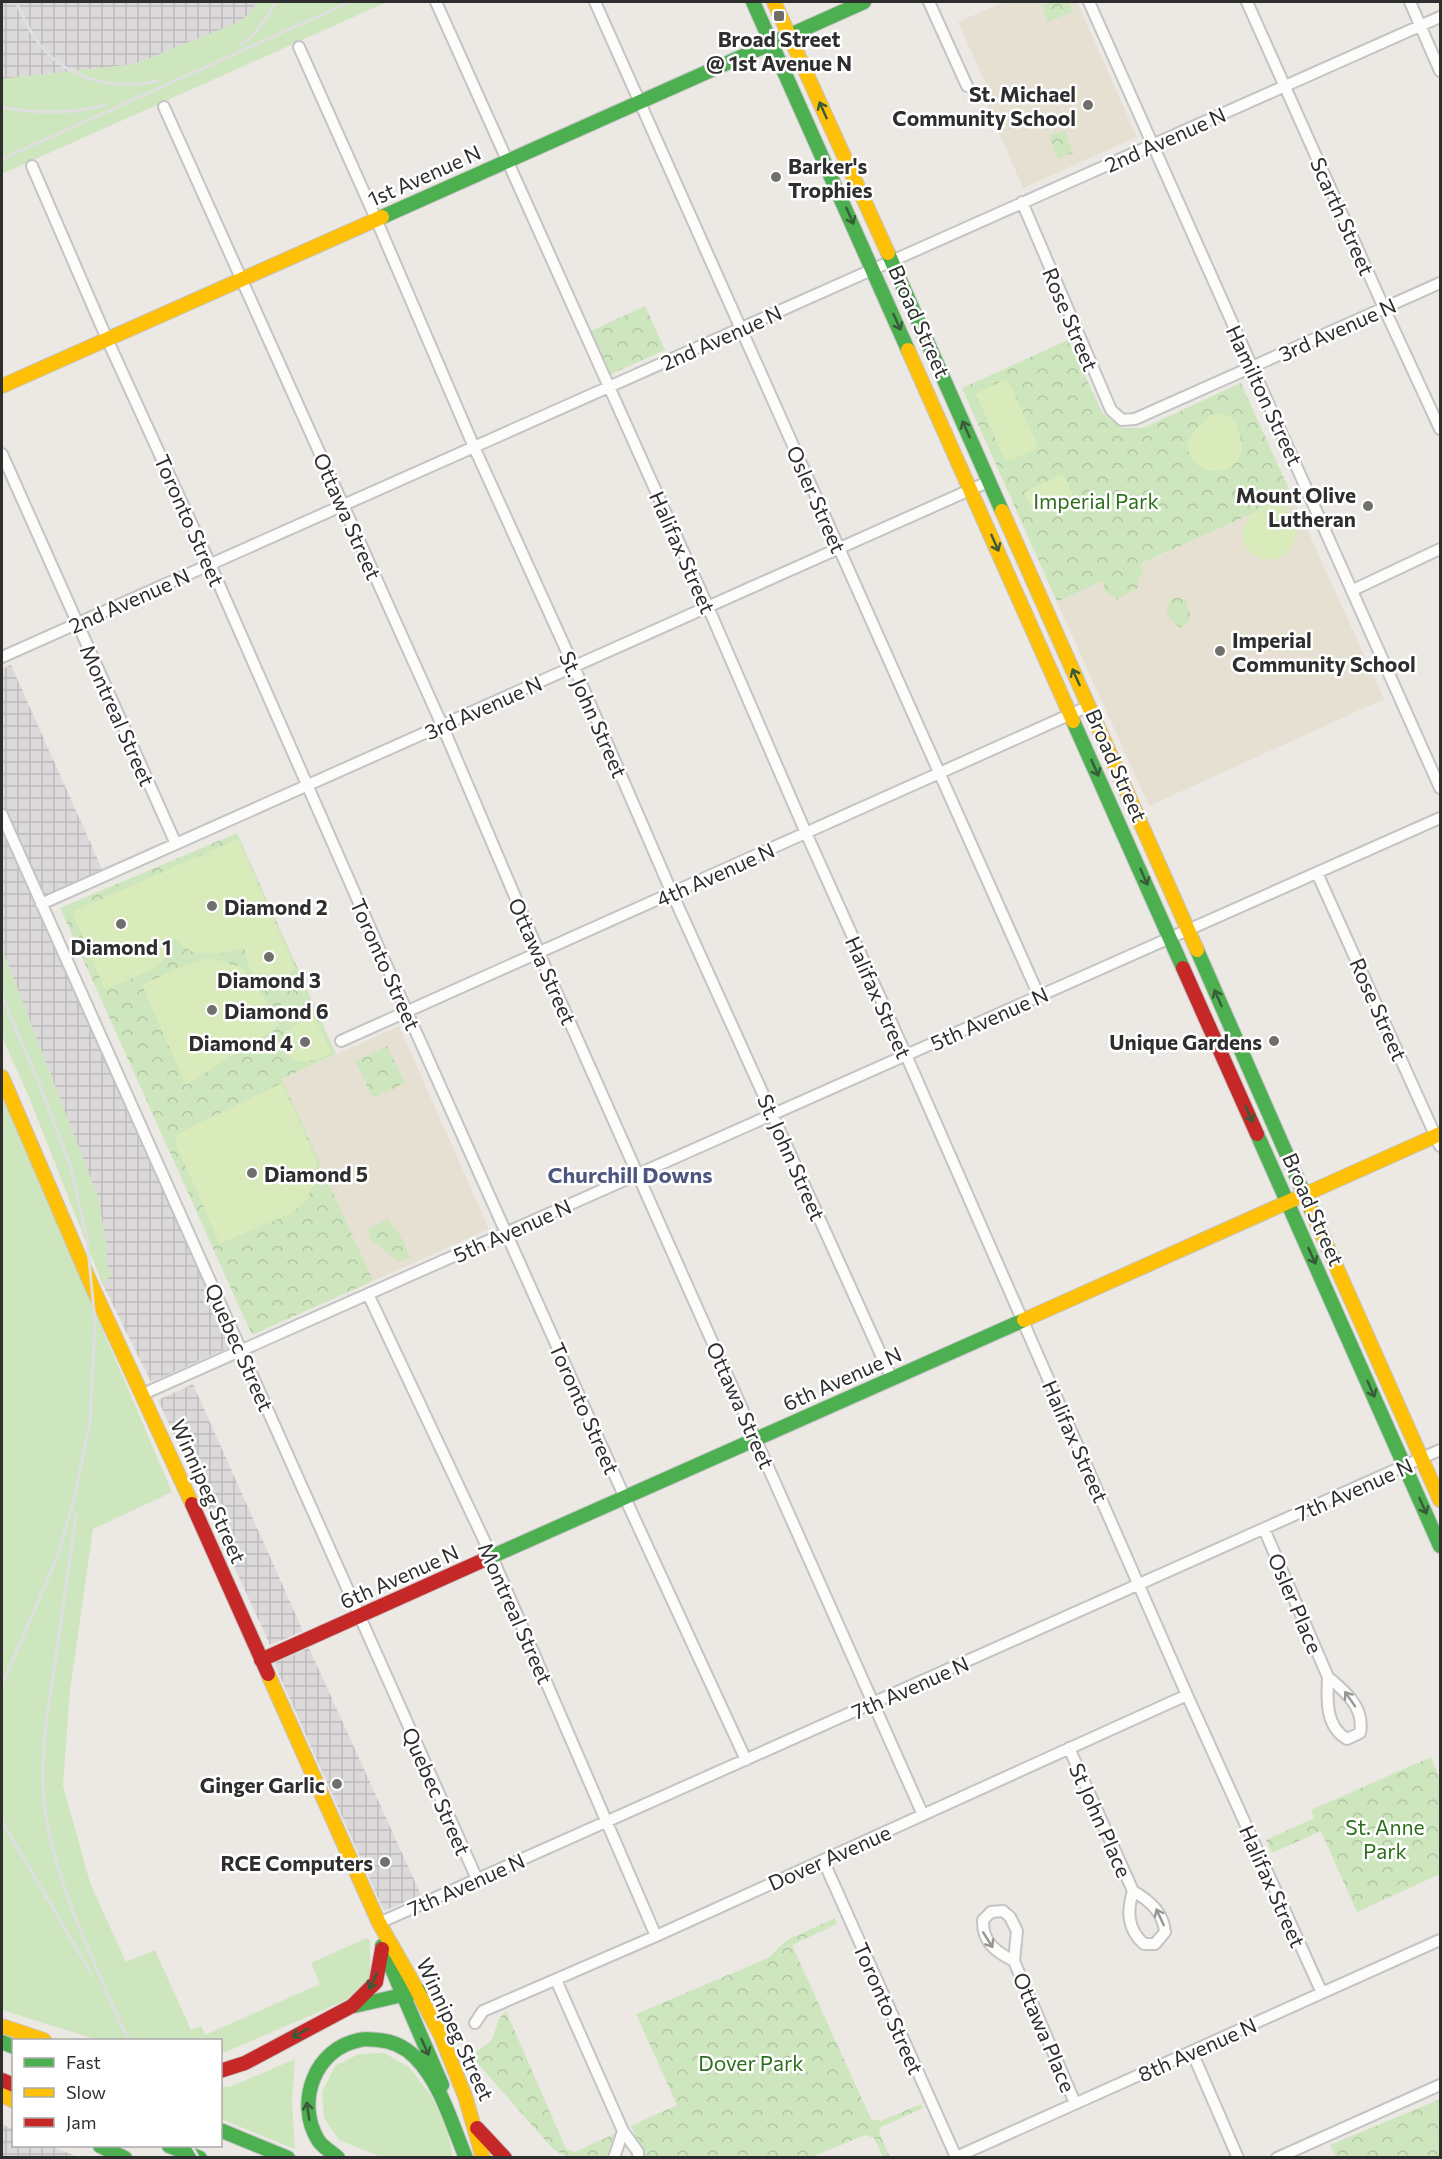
<svg xmlns="http://www.w3.org/2000/svg" width="1442" height="2159" font-family="Commissioner,sans-serif">
<style>
.industrial{fill:url(#industrial-grid)}
.education{fill:#e6e0d3}
.grass{fill:#cee6be}
.park{fill:url(#park-crowns)}
.pitch{fill:#d9eabb}
.lines{fill:none;stroke-linecap:round;stroke-linejoin:round}
.street-casing{stroke:#c5c4c5;stroke-width:14}
.fast-casing{stroke:#c5c4c5;stroke-width:16}
.slow-casing{stroke:#c5c4c5;stroke-width:16}
.jam-casing{stroke:#c5c4c5;stroke-width:16}
.street{stroke:#fcfcfb;stroke-width:10}
.fast{stroke:#4caf50;stroke-width:14}
.slow{stroke:#ffc107;stroke-width:14}
.jam{stroke:#c62828;stroke-width:14}
.rail{stroke:#dfdfe1;stroke-width:3}
.oneway{stroke:#385b3a}
.oneway2{stroke:#959594}
.poi-dot{fill:#706f6e;stroke:#fff;stroke-width:2}
.labels{text-anchor:middle;dominant-baseline:central;stroke-width:5;stroke-linejoin:round;paint-order:stroke}
.poi-label{font-size:21px;font-weight:bold;fill:#2e2e2e;stroke:#fff;text-anchor:end}
.street-label{font-size:21px;fill:#2e2e2e;stroke:#fff}
.park-label{font-size:21px;fill:#2c6e1b;stroke:#fff}
.neighbourhood-label{font-size:22px;font-weight:bold;fill:#4d5680;stroke:#fff}
</style>
<defs>
<pattern id="industrial-grid" width="8" height="8" patternUnits="userSpaceOnUse" patternTransform="scale(1.5)"><rect width="8" height="8" fill="#dcd9db"/><path d="M0 4h8M4 0v8" fill="none" stroke="#bdbbbc"/></pattern>
<pattern id="park-crowns" width="20" height="18" patternUnits="userSpaceOnUse" patternTransform="scale(1.5)"><rect width="20" height="18" fill="#cee6be"/><path d="M2 6a3 3 0 1 1 6 0M12 15a3 3 0 1 1 6 0" fill="none" stroke="#b1c6a4"/></pattern>
</defs>
<rect width="100%" height="100%" fill="#ece8e4"/>
<path class="industrial" d="M2 2H257L251 12 239 22 135 64 2 79Z
M11 665 102 869 34 901 233 1346 151 1382 102 1283 111 1276 106 1262 107 1249 98 1197 2 949V669Z
M193 1384 303 1631 270 1645 158 1400Z
M309 1648 421 1895 384 1911 274 1663Z
M2 2124 13 2129 14 2146H51L78 2157H2Z"/>
<path class="education" d="M1004 2H1077L1137 137 1023 188 979 87 986 84 958 22Z
M1292 496 1384 699 1149 806 1057 602Z
M399 1026 489 1229 373 1281 282 1079Z"/>
<path class="grass" d="M257 2H387L2 174V79L135 64 239 22 251 12Z
M2 949 98 1197 107 1249 106 1262 111 1276 102 1283 29 1097 2 1037Z
M2 1093 172 1492 93 1529 70 1691 63 1785 90 1883 126 1962 155 1950 191 2030 201 2026 205 2035 320 1984 311 1963 367 1938 370 1941V1977L344 2001 221 2054 220 2040H98L2 2010Z
M384 2053 409 2067 432 2097 447 2131 453 2157H381L339 2140 324 2118 322 2092 335 2066 359 2054Z
M295 2059 292 2103 295 2149 221 2119V2086L230 2087Z"/>
<path class="park" d="M1052 2H1068L1073 12 1048 22 1042 5Z
M1064 130 1073 153 1058 159 1049 136Z
M645 306 665 350 611 374 591 331Z
M1068 340 1103 414 1122 428H1143L1241 383 1292 496 1140 564 1143 568 1142 575 1138 577V588L1117 599 1105 591 1103 581 1057 602 962 388Z
M1178 597 1185 600 1191 615 1189 623 1180 628 1171 620 1166 610 1171 600Z
M237 833 336 1054 282 1079 373 1281 252 1335 60 908Z
M387 1046 405 1083 373 1098 355 1061Z
M388 1219 402 1238 410 1258 399 1262 371 1240 367 1229Z
M1431 1757 1440 1779V1874L1357 1912 1321 1831 1272 1853 1266 1840 1314 1818 1311 1810Z
M835 1918 837 1924 792 1945 871 2119 881 2121 921 2104 923 2108 881 2127 879 2133 890 2157H883L874 2138 865 2135 812 2157H645L631 2126 677 2105 636 2014 768 1958 787 1940Z
M506 2011 566 2149 575 2152 614 2134 607 2157H567L553 2149 471 2056 492 2040 499 2019Z
M1440 2099V2157H1336L1330 2145Z"/>
<path class="pitch" d="M1004 380 1009 382 1037 444 1035 450 1009 461 1005 460 976 395 978 392Z
M1223 413 1235 420C1237 428 1242 440 1242 448 1241 471 1210 478 1195 463 1190 459 1189 453 1187 446 1193 430 1205 415 1223 413Z
M1063 474 1073 496 1034 513 1024 492Z
M1277 501C1286 505 1289 513 1293 523 1297 533 1296 540 1290 549 1272 574 1233 551 1244 526 1251 511 1263 507 1277 501Z
M238 839 295 967 286 981 272 987C248 976 251 971 244 948L217 954 192 952 171 937 168 955 153 969 105 990 72 912Z
M210 958 241 967 263 995 279 1026 186 1085 142 985 175 969Z
M315 1018 331 1053C309 1062 302 1068 283 1051L285 1032 299 1022Z
M282 1083 317 1162 314 1183 306 1201 290 1214 220 1244 176 1145 177 1135 183 1131Z"/>
<g class="lines">
<defs>
<path id="street" d="M436 2 708 607 806 833 906 1055 1187 1695 1322 1993
M595 2 1039 996
M929 2 967 86
M1089 2 1440 788
M1247 2 1384 308 1440 429
M1410 2 1440 71
M299 47 376 219 474 447 574 667 672 893 892 1379
M164 107 442 725 539 953 923 1815
M32 166 107 339 210 564 407 1012 625 1498 746 1760
M1022 202 1111 410 1122 420 1135 419 1440 283
M2 454 176 844
M1353 590 1440 549
M2 657 1440 17
M2 815 477 1879
M1317 873 1440 1146
M41 904 990 481
M341 1041 1089 706
M368 1294 492 1557 656 1936
M143 1394 1440 818
M1264 1529 1328 1677C1327 1700 1325 1726 1347 1739L1360 1733C1365 1708 1346 1692 1328 1677
M1069 1748 1133 1891C1150 1901 1163 1912 1165 1932L1155 1944H1144C1127 1929 1127 1911 1133 1891
M823 1860 956 2157
M379 1923 1440 1450
M1014 1961C996 1952 982 1942 983 1920L991 1912 1003 1911 1010 1917 1017 1931 1014 1961 1075 2103
M556 1980 623 2131 638 2152V2158
M475 2023 483 2011 656 1936 1187 1695
M1192 2052 1238 2158
M614 2158 623 2131
M954 2158 1440 1940
M1277 2158 1440 2085"/>
<path id="fast" d="M753 2 908 350
M382 217 864 2
M888 253 1002 511
M1073 721 1183 968
M1197 950 1312 1212
M1257 1134 1440 1546
M486 1559 1024 1320
M382 1946 442 2085
M354 2006 420 1991
M2 2042 14 2047
M220 2130 288 2158
M100 2146 125 2158
M169 2146 200 2158
M338 2158C332 2152 322 2147 318 2140 295 2102 315 2048 360 2040 365 2038 372 2040 378 2040 392 2041 405 2047 415 2057 441 2083 452 2125 466 2158"/>
<path id="slow" d="M774 2 888 253
M908 350 1073 721
M2 386 382 217
M1002 511 1197 950
M2 1077 91 1284 192 1504
M1312 1212 1440 1500
M1024 1320 1440 1134
M268 1674 379 1923 411 1979 441 2036 465 2096 483 2158
M2 2026 44 2040
M2 2095 14 2101"/>
<path id="jam" d="M1183 968 1257 1134
M192 1504 268 1674
M261 1660 486 1559
M220 2071 245 2063 352 2006 376 1982 382 1949
M2 2080 14 2085
M477 2128 505 2158"/>
</defs>
<use href="#street" class="street-casing"/>
<use href="#fast" class="fast-casing"/>
<use href="#slow" class="slow-casing"/>
<use href="#jam" class="jam-casing"/>
<use href="#street" class="street"/>
<use href="#fast" class="fast"/>
<use href="#slow" class="slow"/>
<use href="#jam" class="jam"/>
<path class="rail" d="M16 2C22 14 27 27 35 38 63 79 112 91 158 81
M241 45C256 34 267 19 276 2
M2 107C36 114 71 114 105 105
M2 159 350 2
M2 997 37 1078 70 1165 87 1238 95 1322 90 1423 73 1503 58 1555 2 1685
M76 1515C70 1560 63 1605 57 1650 48 1707 37 1765 47 1822 60 1894 94 1960 122 2027
M2 1821 91 1973
M118 2020 130 2040
M192 2146 199 2158"/>
</g>
<defs><path id="oneway-shaft" d="M-6 0H5M1.5-3L5.5 0L1.5 3" fill="none" stroke-width="1.6" stroke-linecap="round" stroke-linejoin="round" transform="scale(1.5)"/></defs>
<g class="oneway">
<use href="#oneway-shaft" transform="translate(823 110) rotate(-114)"/>
<use href="#oneway-shaft" transform="translate(850 216) rotate(66)"/>
<use href="#oneway-shaft" transform="translate(897 322) rotate(66)"/>
<use href="#oneway-shaft" transform="translate(966 429) rotate(-114)"/>
<use href="#oneway-shaft" transform="translate(995 543) rotate(66)"/>
<use href="#oneway-shaft" transform="translate(1076 677) rotate(-114)"/>
<use href="#oneway-shaft" transform="translate(1095 768) rotate(66)"/>
<use href="#oneway-shaft" transform="translate(1144 877) rotate(66)"/>
<use href="#oneway-shaft" transform="translate(1218 998) rotate(-114)"/>
<use href="#oneway-shaft" transform="translate(1249 1114) rotate(66)"/>
<use href="#oneway-shaft" transform="translate(1312 1256) rotate(66)"/>
<use href="#oneway-shaft" transform="translate(1371 1389) rotate(66)"/>
<use href="#oneway-shaft" transform="translate(1423 1506) rotate(66)"/>
<use href="#oneway-shaft" transform="translate(373 1981) rotate(116)"/>
<use href="#oneway-shaft" transform="translate(300 2033) rotate(152)"/>
<use href="#oneway-shaft" transform="translate(425 2047) rotate(66)"/>
<use href="#oneway-shaft" transform="translate(308 2111) rotate(-98)"/>
</g>
<g class="oneway2">
<use href="#oneway-shaft" transform="translate(1350 1699) rotate(-125)"/>
<use href="#oneway-shaft" transform="translate(1160 1917) rotate(-115)"/>
<use href="#oneway-shaft" transform="translate(988 1940) rotate(58)"/>
</g>
<g class="poi-dot">
<rect x="773" y="10" width="12" height="12" rx="3"/>
<circle cx="1088" cy="105" r="6"/>
<circle cx="776" cy="177" r="6"/>
<circle cx="1368" cy="506" r="6"/>
<circle cx="1220" cy="651" r="6"/>
<circle cx="212" cy="906" r="6"/>
<circle cx="121" cy="924" r="6"/>
<circle cx="269" cy="957" r="6"/>
<circle cx="212" cy="1010" r="6"/>
<circle cx="1274" cy="1041" r="6"/>
<circle cx="305" cy="1042" r="6"/>
<circle cx="252" cy="1173" r="6"/>
<circle cx="337" cy="1784" r="6"/>
<circle cx="385" cy="1862" r="6"/>
</g>
<g class="labels">
<g class="poi-label">
<text x="779" y="38" text-anchor="middle">Broad Street<tspan x="779" dy="24">@ 1st Avenue N</tspan></text>
<text x="1076" y="93">St. Michael<tspan x="1076" dy="24">Community School</tspan></text>
<text x="788" y="165" text-anchor="start">Barker's<tspan x="788" dy="24">Trophies</tspan></text>
<text x="1356" y="494">Mount Olive<tspan x="1356" dy="24">Lutheran</tspan></text>
<text x="1232" y="639" text-anchor="start">Imperial<tspan x="1232" dy="24">Community School</tspan></text>
<text x="224" y="906" text-anchor="start">Diamond 2</text>
<text x="121" y="946" text-anchor="middle">Diamond 1</text>
<text x="269" y="979" text-anchor="middle">Diamond 3</text>
<text x="224" y="1010" text-anchor="start">Diamond 6</text>
<text x="1262" y="1041">Unique Gardens</text>
<text x="293" y="1042">Diamond 4</text>
<text x="264" y="1173" text-anchor="start">Diamond 5</text>
<text x="325" y="1784">Ginger Garlic</text>
<text x="373" y="1862">RCE Computers</text>
</g>
<g class="street-label">
<text transform="translate(1165 139) rotate(-24)">2nd Avenue N</text>
<text transform="translate(424 175) rotate(-24)">1st Avenue N</text>
<text transform="translate(1343 216) rotate(66)">Scarth Street</text>
<text transform="translate(1071 319) rotate(67)">Rose Street</text>
<text transform="translate(920 321) rotate(66)">Broad Street</text>
<text transform="translate(1337 329) rotate(-24)">3rd Avenue N</text>
<text transform="translate(721 337) rotate(-24)">2nd Avenue N</text>
<text transform="translate(1265 395) rotate(65)">Hamilton Street</text>
<text transform="translate(817 499) rotate(66)">Osler Street</text>
<text transform="translate(348 516) rotate(66)">Ottawa Street</text>
<text transform="translate(190 520) rotate(66)">Toronto Street</text>
<text transform="translate(683 552) rotate(66)">Halifax Street</text>
<text transform="translate(129 600) rotate(-24)">2nd Avenue N</text>
<text transform="translate(483 707) rotate(-24)">3rd Avenue N</text>
<text transform="translate(594 714) rotate(66)">St. John Street</text>
<text transform="translate(118 715) rotate(66)">Montreal Street</text>
<text transform="translate(1117 765) rotate(66)">Broad Street</text>
<text transform="translate(715 874) rotate(-24)">4th Avenue N</text>
<text transform="translate(543 961) rotate(66)">Ottawa Street</text>
<text transform="translate(386 964) rotate(66)">Toronto Street</text>
<text transform="translate(879 997) rotate(66)">Halifax Street</text>
<text transform="translate(1379 1009) rotate(66)">Rose Street</text>
<text transform="translate(989 1018) rotate(-24)">5th Avenue N</text>
<text transform="translate(792 1157) rotate(66)">St. John Street</text>
<text transform="translate(1314 1209) rotate(66)">Broad Street</text>
<text transform="translate(512 1230) rotate(-24)">5th Avenue N</text>
<text transform="translate(240 1347) rotate(66)">Quebec Street</text>
<text transform="translate(842 1378) rotate(-24)">6th Avenue N</text>
<text transform="translate(741 1405) rotate(66)">Ottawa Street</text>
<text transform="translate(585 1408) rotate(66)">Toronto Street</text>
<text transform="translate(1076 1441) rotate(66)">Halifax Street</text>
<text transform="translate(1354 1489) rotate(-24)">7th Avenue N</text>
<text transform="translate(209 1491) rotate(66)">Winnipeg Street</text>
<text transform="translate(399 1576) rotate(-24)">6th Avenue N</text>
<text transform="translate(1296 1603) rotate(67)">Osler Place</text>
<text transform="translate(516 1613) rotate(66)">Montreal Street</text>
<text transform="translate(910 1687) rotate(-24)">7th Avenue N</text>
<text transform="translate(437 1791) rotate(66)">Quebec Street</text>
<text transform="translate(1101 1820) rotate(66)">St John Place</text>
<text transform="translate(829 1857) rotate(-24)">Dover Avenue</text>
<text transform="translate(466 1884) rotate(-24)">7th Avenue N</text>
<text transform="translate(1273 1886) rotate(66)">Halifax Street</text>
<text transform="translate(889 2008) rotate(66)">Toronto Street</text>
<text transform="translate(456 2029) rotate(65)">Winnipeg Street</text>
<text transform="translate(1045 2032) rotate(67)">Ottawa Place</text>
<text transform="translate(1197 2049) rotate(-24)">8th Avenue N</text>
</g>
<g class="park-label">
<text x="1096" y="500">Imperial Park</text>
<text x="1385" y="1826">St. Anne<tspan x="1385" dy="24">Park</tspan></text>
<text x="751" y="2062">Dover Park</text>
</g>
<g class="neighbourhood-label">
<text x="630" y="1174">Churchill Downs</text>
</g>
</g>
<rect width="1442" height="2159" fill="none" stroke="#2e2e2e" stroke-width="6"/>
<rect x="12" y="2039" width="210" height="108" fill="#ffffff" stroke="#ababab" stroke-width="1.5"/>
<rect x="24" y="2058" width="30" height="9" fill="#4caf50" stroke="#ababab" stroke-width="1.5"/>
<text x="66" y="2069" font-size="18" fill="#2e2e2e">Fast</text>
<rect x="24" y="2088" width="30" height="9" fill="#ffc107" stroke="#ababab" stroke-width="1.5"/>
<text x="66" y="2099" font-size="18" fill="#2e2e2e">Slow</text>
<rect x="24" y="2118" width="30" height="9" fill="#c62828" stroke="#ababab" stroke-width="1.5"/>
<text x="66" y="2129" font-size="18" fill="#2e2e2e">Jam</text>
</svg>
